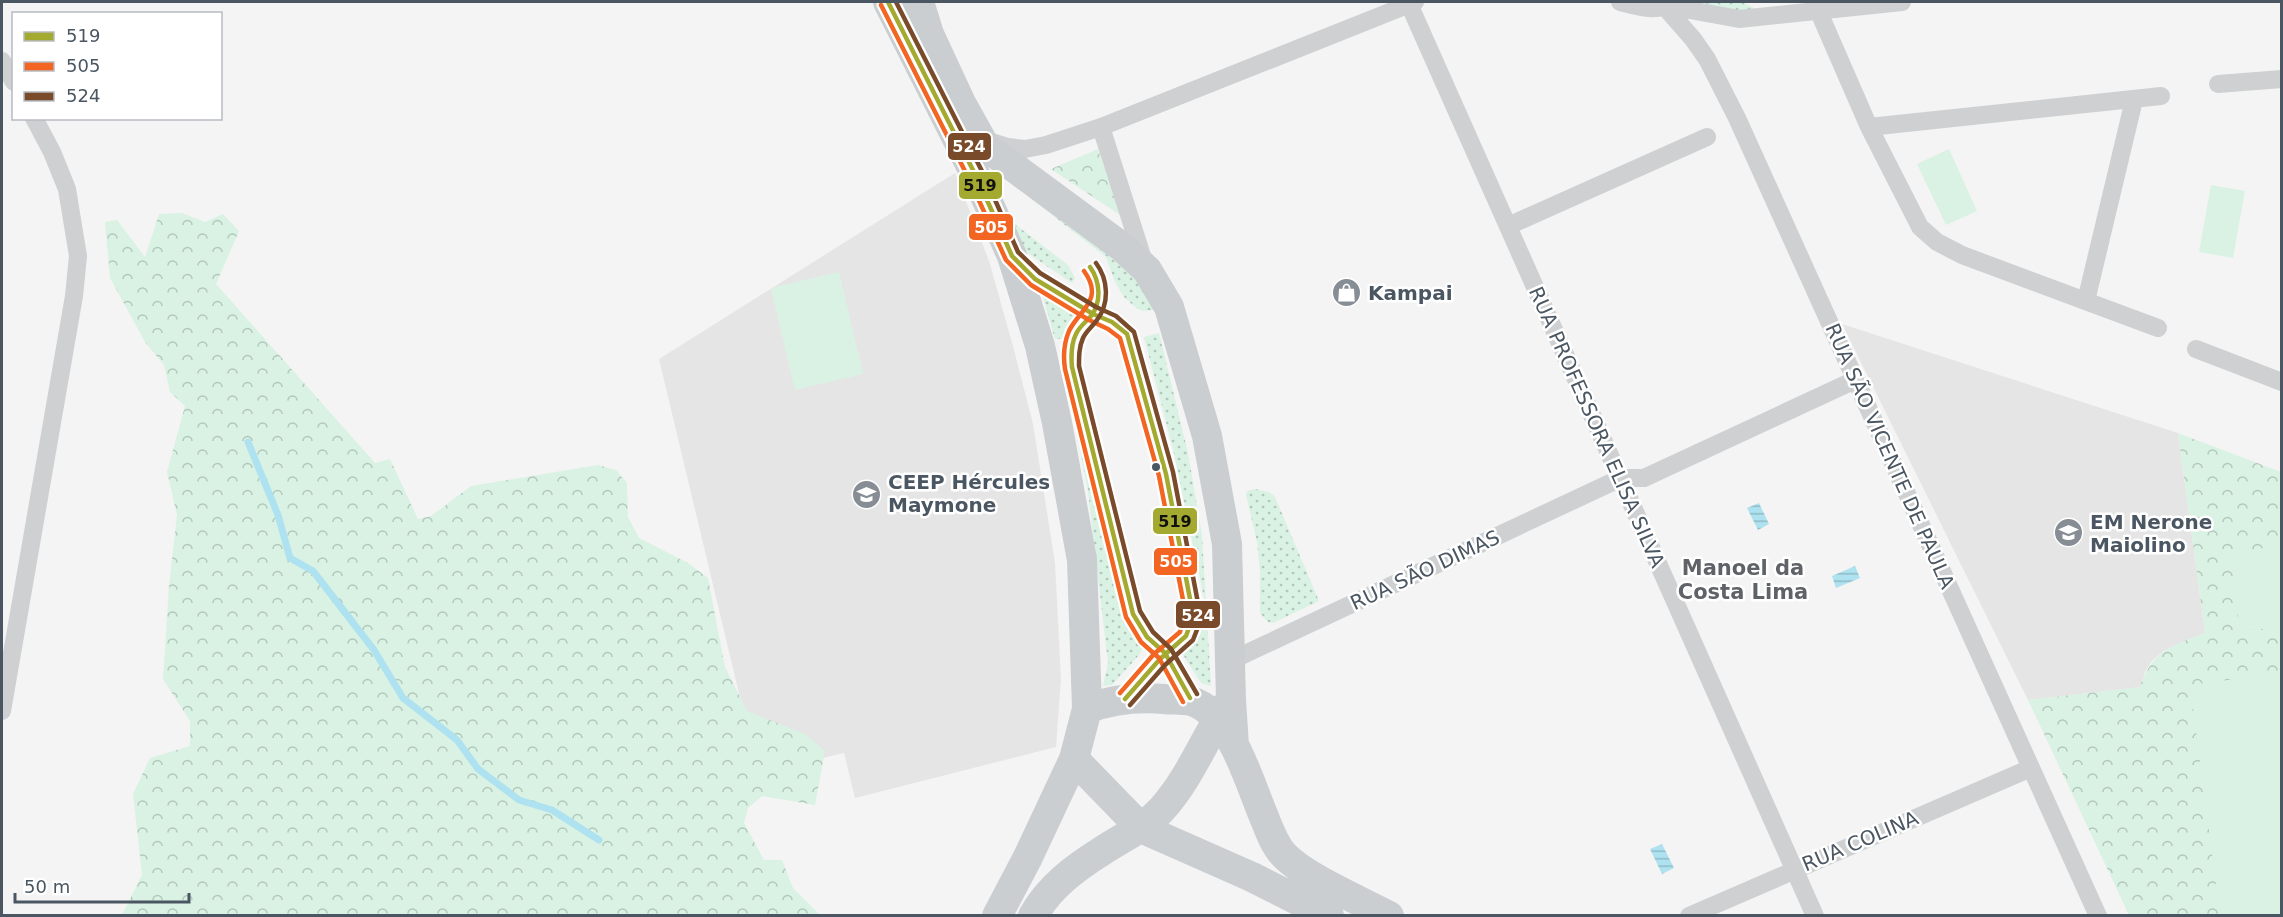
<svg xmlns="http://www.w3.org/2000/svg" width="2283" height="917" font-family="'DejaVu Sans',sans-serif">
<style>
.education{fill:#e6e5e6}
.grass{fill:url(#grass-dots)}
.forest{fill:url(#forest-crowns)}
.pitch{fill:#d9f2e3}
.water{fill:url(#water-rules)}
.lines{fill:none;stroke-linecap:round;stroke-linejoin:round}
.stream{stroke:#aee2f0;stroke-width:7}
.minor{stroke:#ced0d2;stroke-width:18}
.primary{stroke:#caced1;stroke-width:30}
.bus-1-casing{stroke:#fff;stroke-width:9}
.bus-2-casing{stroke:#fff;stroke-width:9}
.bus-3-casing{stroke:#fff;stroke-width:9}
.bus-1{stroke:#a4aa30;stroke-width:4.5}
.bus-2{stroke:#f26522;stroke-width:4.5}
.bus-3{stroke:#7a4b2a;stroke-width:4.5}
.bus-dot{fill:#4a5661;stroke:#fff;stroke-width:2}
.labels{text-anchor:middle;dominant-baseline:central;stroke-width:5;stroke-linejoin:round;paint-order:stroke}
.poi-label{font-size:20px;font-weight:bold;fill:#4a5661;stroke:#fff;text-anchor:start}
.street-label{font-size:20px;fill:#4a5661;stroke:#fff}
.neighbourhood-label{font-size:21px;font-weight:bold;fill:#5f6368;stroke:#fff}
.line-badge{stroke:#fff;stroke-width:2}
.badge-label{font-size:16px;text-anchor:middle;font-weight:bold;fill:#fff}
.pale-badge-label{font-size:16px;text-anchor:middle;font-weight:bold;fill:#111}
</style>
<defs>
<pattern id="grass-dots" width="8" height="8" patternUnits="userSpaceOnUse" patternTransform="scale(1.5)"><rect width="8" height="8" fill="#d9f2e3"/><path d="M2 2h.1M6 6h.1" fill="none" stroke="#b2c7bb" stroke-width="1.8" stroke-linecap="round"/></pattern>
<pattern id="forest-crowns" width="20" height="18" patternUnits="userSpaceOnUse" patternTransform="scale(1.5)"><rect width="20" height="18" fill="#d9f2e3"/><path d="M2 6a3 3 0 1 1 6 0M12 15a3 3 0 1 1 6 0" fill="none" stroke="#b2c7bb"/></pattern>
<pattern id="water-rules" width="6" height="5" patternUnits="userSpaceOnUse" patternTransform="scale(1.5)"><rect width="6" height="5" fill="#aee2f0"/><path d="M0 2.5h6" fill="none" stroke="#90bac6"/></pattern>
</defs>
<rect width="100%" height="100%" fill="#f4f4f4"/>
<path class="education" d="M955 173 989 261 1013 346 1033 424 1055 563 1061 679 1056 747 855 798 844 753 758 773 659 359Z
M1842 324 2178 433 2205 633 2182 642 2164 651 2152 661 2145 672 2141 687 2028 700Z"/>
<path class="grass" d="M1702 2H1742L1764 13C1745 15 1720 9 1702 2Z
M1033 193 1134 277 1155 310 1142 311 1134 306 1125 298 1115 282 1106 257 1029 197Z
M1012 222 1068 265 1075 278 1072 283 1023 250Z
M1042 294 1066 304 1074 310V318L1067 338 1055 339Z
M1159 333 1188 453 1202 535 1211 686 1201 683 1182 653C1184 645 1188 643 1193 636 1201 624 1203 612 1204 598L1173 449 1144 337Z
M1066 362 1098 496 1125 625 1142 648 1140 654 1112 685 1103 686 1108 663 1088 491 1062 363Z
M1255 489 1269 492 1275 497 1319 601 1273 623 1268 622 1260 613V571L1257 542 1246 495 1247 491Z"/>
<path class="forest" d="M1098 149 1120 215 1051 169Z
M182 213 205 222 223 214 239 231 216 284 375 463 390 459 418 519 431 516 471 486 598 465 616 470 627 483 628 517 639 538 688 563 708 578 725 667 747 711 805 734 825 751 815 805 762 796 748 808 744 823 764 860H782L793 888 820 915H122L142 875 133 794 150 758 190 746V721L163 679 169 586 177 515 167 472 185 406 170 392 164 365 145 342 110 278 105 222 117 220 145 257 159 214Z
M2178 433 2281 472V915H2129L2028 700 2140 687C2151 652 2173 645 2205 633Z"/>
<path class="pitch" d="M1949 149 1977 211 1946 225 1917 164Z
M2211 185 2245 191 2233 258 2199 252Z
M839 272 863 374 795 390 771 288Z
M2279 546 2282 569 2281 627 2240 631 2230 552Z
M2281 673V915H2220L2190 685Z"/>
<path class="water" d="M1759 503 1769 524 1758 530 1747 508Z
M1855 566 1860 578 1836 588 1832 576Z
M1662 844 1674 868 1662 874 1650 849Z"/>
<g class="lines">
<path class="stream" d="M248 442 278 515 290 558 313 571 374 650 403 698 457 740 478 769 519 800 552 810 599 840"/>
<path class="minor" d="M1620 2C1640 7 1656 13 1676 2
M1409 4 1815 916
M1668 6 1739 19 1902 2
M1665 7 1693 39 1707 59 1737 118 2098 916
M1818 10 1869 127 1920 227 1937 242 1962 255 2158 328
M2 61 14 82
M2218 84 2282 79
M1101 127 1144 262
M1869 127 2161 96
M992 142 1008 147 1025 149 1046 145 1101 127 1415 2
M1508 226 1707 137
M2086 301 2134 100
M2196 349 2282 382
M1230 661 1621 478H1644L1855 380
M2 711 74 296 78 256 67 189 52 152 34 118
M1689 916 2031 768"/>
<path class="primary" d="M888 2 978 180 1012 256 1040 346 1057 423 1082 560 1087 709 1074 759 1028 857 997 916
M919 2 929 34 961 103 985 146 1122 247 1147 270 1169 307 1207 436 1227 544 1231 700 1234 745
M1087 709C1112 699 1137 697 1164 699 1172 700 1183 699 1191 701 1231 713 1249 782 1264 817 1269 829 1274 844 1283 854 1304 877 1359 900 1389 916
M1074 759 1141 828 1252 877 1329 916
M1033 916C1049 887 1075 868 1102 851 1123 837 1145 828 1162 809 1190 778 1204 739 1227 705"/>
<defs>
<path id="bus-1" d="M888 2 978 180 1012 256 1035 279 1093 314 1112 322 1127 334 1166 474 1191 604V622L1186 636 1160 659 1125 699
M1090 267C1100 281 1102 302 1091 316 1086 322 1079 327 1076 334 1071 344 1071 356 1072 367L1133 614 1147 637 1165 653 1190 698"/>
<path id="bus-2" d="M881 5 971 183 1006 260 1031 285 1089 320 1108 329 1120 338 1159 476 1184 605 1183 621 1180 632 1154 654 1120 693
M1084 271C1105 300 1079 310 1069 331 1064 343 1063 356 1065 369L1126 617 1141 642 1159 658 1183 702"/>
<path id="bus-3" d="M896 2 985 177 1018 252 1040 273 1096 307 1116 316 1134 332 1173 472 1198 603V627L1193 640 1165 665 1130 705
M1096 263C1108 279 1110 303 1097 320 1093 326 1086 331 1083 338 1079 347 1079 356 1079 366L1140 611 1153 632 1171 649 1197 694"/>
</defs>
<use href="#bus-1" class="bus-1-casing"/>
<use href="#bus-2" class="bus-2-casing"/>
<use href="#bus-3" class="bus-3-casing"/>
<use href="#bus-1" class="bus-1"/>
<use href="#bus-2" class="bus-2"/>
<use href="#bus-3" class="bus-3"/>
</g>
<defs>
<symbol id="shop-disc" viewBox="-11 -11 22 22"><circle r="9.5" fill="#868d94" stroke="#fff"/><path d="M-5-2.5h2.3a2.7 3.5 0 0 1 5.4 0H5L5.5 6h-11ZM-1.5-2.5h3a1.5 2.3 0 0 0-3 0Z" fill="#fff"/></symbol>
<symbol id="school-disc" viewBox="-11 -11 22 22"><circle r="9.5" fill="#868d94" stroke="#fff"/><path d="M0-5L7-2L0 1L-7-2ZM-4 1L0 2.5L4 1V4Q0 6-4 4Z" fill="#fff"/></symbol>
</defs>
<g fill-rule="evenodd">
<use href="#shop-disc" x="1330" y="276" width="33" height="33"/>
<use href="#school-disc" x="850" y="478" width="33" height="33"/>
<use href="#school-disc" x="2052" y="516" width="33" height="33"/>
</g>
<circle class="bus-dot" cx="1156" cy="467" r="5"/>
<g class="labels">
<g class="poi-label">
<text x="1368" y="293">Kampai</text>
<text x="888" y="482">CEEP Hércules<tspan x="888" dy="23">Maymone</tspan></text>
<text x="2090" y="522">EM Nerone<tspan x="2090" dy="23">Maiolino</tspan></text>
</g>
<g class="street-label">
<text transform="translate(1597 427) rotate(66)">RUA PROFESSORA ELISA SILVA</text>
<text transform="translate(1890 456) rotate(66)">RUA SÃO VICENTE DE PAULA</text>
<text transform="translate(1425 570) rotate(-25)">RUA SÃO DIMAS</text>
<text transform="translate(1860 841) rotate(-23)">RUA COLINA</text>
</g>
<g class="neighbourhood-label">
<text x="1743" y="568">Manoel da<tspan x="1743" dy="24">Costa Lima</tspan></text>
</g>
</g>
<g class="line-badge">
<rect x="947" y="132" width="45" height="29" rx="6" fill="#7a4b2a"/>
<rect x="958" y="171" width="45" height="29" rx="6" fill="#a4aa30"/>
<rect x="968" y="213" width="46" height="28" rx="6" fill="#f26522"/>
<rect x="1152" y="507" width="46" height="28" rx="6" fill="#a4aa30"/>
<rect x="1153" y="547" width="45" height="29" rx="6" fill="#f26522"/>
<rect x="1175" y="600" width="46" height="29" rx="6" fill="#7a4b2a"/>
</g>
<g class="badge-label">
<text x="969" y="152">524</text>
<text x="991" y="233">505</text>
<text x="1176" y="567">505</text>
<text x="1198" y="621">524</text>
</g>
<g class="pale-badge-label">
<text x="980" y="191">519</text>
<text x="1175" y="527">519</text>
</g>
<rect width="2283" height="917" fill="none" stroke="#4a5661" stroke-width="6"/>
<rect x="12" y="12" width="210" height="108" fill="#ffffff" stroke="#b7bbc0" stroke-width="1.5"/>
<rect x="24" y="32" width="30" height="9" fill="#a4aa30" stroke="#b7bbc0" stroke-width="1.5"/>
<text x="66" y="42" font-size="18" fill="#4a5661">519</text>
<rect x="24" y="62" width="30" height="9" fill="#f26522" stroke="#b7bbc0" stroke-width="1.5"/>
<text x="66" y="72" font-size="18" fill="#4a5661">505</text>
<rect x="24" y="92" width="30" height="9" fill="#7a4b2a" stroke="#b7bbc0" stroke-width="1.5"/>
<text x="66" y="102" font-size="18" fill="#4a5661">524</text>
<path d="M15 893v9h174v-9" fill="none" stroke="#4a5661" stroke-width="3"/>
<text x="24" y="893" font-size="18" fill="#4a5661" stroke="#ffffff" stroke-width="4.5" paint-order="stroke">50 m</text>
</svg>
